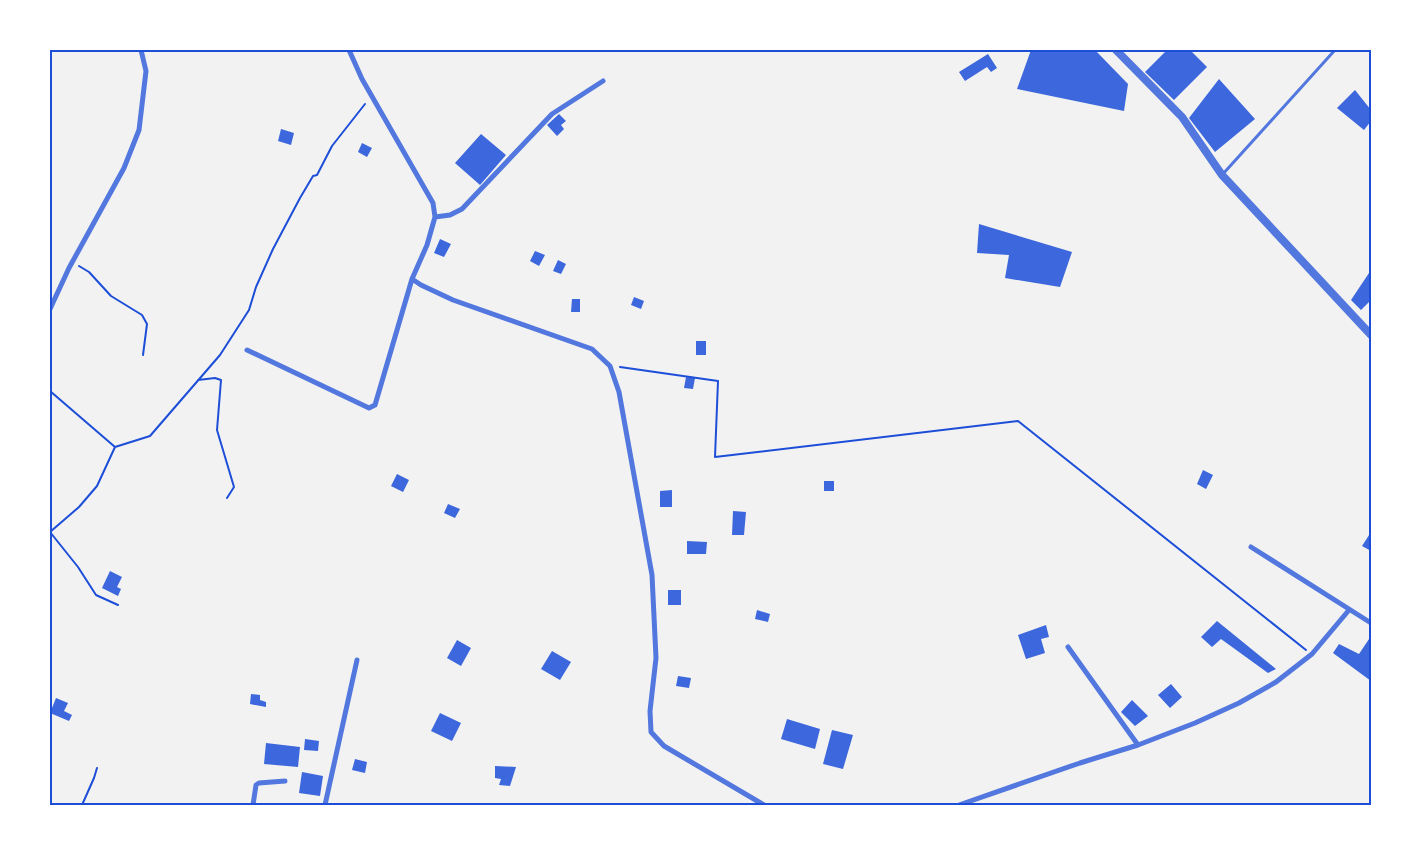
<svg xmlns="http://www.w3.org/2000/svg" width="1421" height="855" font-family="'Sofia Sans Condensed',sans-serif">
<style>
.building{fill:#3d67dc}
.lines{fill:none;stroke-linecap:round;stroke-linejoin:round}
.path{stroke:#1d4ed8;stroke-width:2}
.service{stroke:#5277de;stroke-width:3}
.minor{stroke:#5277de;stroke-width:5}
.tertiary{stroke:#5277de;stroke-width:8}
.neatline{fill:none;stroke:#1d4ed8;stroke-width:2}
</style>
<rect width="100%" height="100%" fill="#f2f2f2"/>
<path class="building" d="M1031 50H1095L1128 84 1124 111 1017 89Z
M1167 50H1190L1207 67 1174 100 1145 72Z
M988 54 997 68 991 72 987 67 965 81 959 72Z
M1219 79 1255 119 1215 152 1189 118Z
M1355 90 1371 110V121L1364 130 1337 108Z
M559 114 566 121 561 125 564 129 557 136 547 125Z
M281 129 294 133 291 145 278 141Z
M481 134 506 155 480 185 455 163Z
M362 143 372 148 367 157 358 152Z
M979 224 1072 252 1060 287 1005 278 1009 255 977 253Z
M440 239 451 244 444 257 434 253Z
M535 251 545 255 539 266 530 261Z
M558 260 566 264 561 274 553 271Z
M1371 270V300L1361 310 1351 300Z
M634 297 644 301 641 309 631 305Z
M572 299H580V312H571Z
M696 341H706V355H696Z
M686 377 695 378 693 389 684 388Z
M1203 470 1213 475 1206 489 1197 484Z
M397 474 409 480 403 492 391 486Z
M824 481H834V491H824Z
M672 490V507H660V491Z
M448 504 460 509 455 518 444 513Z
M733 511 746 512 744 535H732Z
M1371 532V551L1362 546Z
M687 541 707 542 706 554H687Z
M110 571 122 577 117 587 121 589 118 596 102 588Z
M668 590H681V605H668Z
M757 610 770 614 768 622 755 619Z
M1217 621 1276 669 1268 673 1221 639 1212 647 1201 637Z
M1046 625 1049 637 1041 639 1045 653 1026 659 1018 635Z
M1371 636V681L1333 653 1339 644 1359 654Z
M457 640 471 648 461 666 447 658Z
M552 651 571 662 560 680 541 669Z
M678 676 691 678 689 688 676 686Z
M1171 684 1182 697 1170 708 1158 695Z
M251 694 260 695V700L266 702V707L250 704Z
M56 698 68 703 64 711 72 715 69 721 50 713Z
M1132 700 1148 716 1135 726 1121 712Z
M440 713 461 723 452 741 431 731Z
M787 719 820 729 815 749 781 739Z
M832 730 853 735 843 769 823 764Z
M305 739 319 741 318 751 304 750Z
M266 743 300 747 298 767 264 764Z
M355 759 367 762 365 773 352 770Z
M495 766 516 767 510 786 499 785 501 779 495 778Z
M302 772 323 776 320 796 299 793Z"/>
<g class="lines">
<path class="path" d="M79 266 89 272 111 296 142 315 147 324 143 355
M620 367 718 381 715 457 1018 421 1306 650
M198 380 215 378 221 380 217 430 234 487 227 498
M50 391 115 447 150 436 220 355 249 310 256 287 273 249 300 198 313 176 317 175 332 146 365 104
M50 532 79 507 97 486 115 447
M50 532 78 567 96 595 118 605
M82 805 94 778 97 768"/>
<path class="service" d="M1222 175 1335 50"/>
<path class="minor" d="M349 50 362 79 433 203 435 217 427 245 412 279 421 285 453 300 592 349 610 366 619 392 652 575 656 658 650 711 651 732 664 746 764 805
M435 217 450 215 462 209 552 114 603 81
M50 309 69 268 124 168 139 130 146 71 141 50
M247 350 369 408 375 405 412 279
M1251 547 1371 623
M1068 647 1138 745
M253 805 256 785 259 783 285 781
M325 805 357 660
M959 805 1080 763 1138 745 1195 723 1239 703 1276 682 1312 654 1349 610"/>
<path class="tertiary" d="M1116 50 1182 117 1222 175 1371 335"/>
</g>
<rect width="1421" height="855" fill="none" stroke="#ffffff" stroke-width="102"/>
<rect x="51" y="51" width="1319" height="753" class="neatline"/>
</svg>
